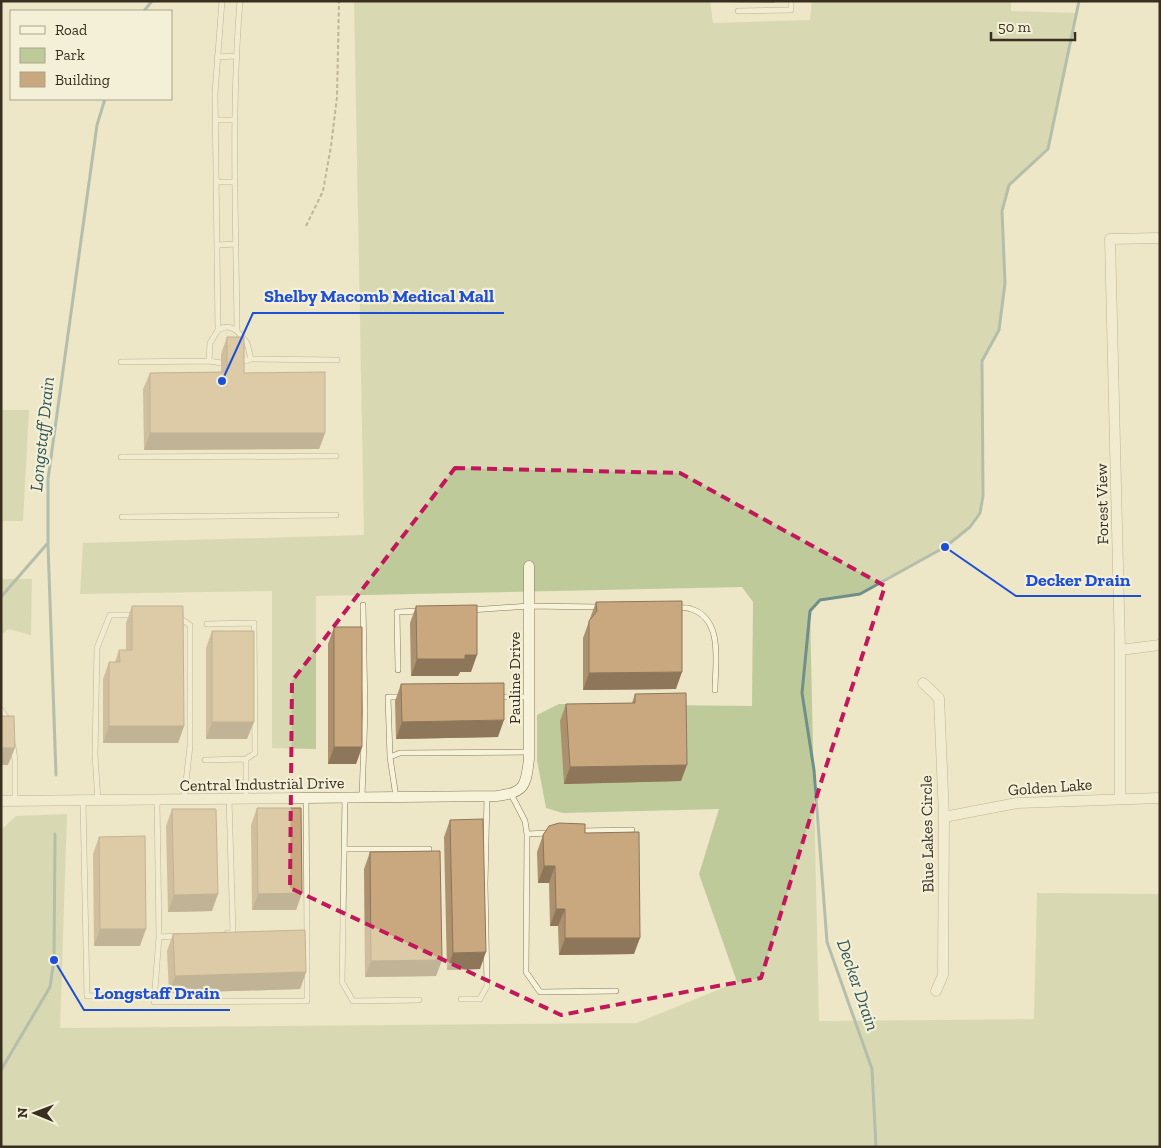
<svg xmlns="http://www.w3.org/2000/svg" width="1161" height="1148" font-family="'Zilla Slab',serif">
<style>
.green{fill:#bfca9b}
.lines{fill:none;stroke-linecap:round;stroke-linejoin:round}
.stream{stroke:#6f8f8b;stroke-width:3}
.service-casing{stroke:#887a5d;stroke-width:6}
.minor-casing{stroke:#887a5d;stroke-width:11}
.path{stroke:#887a5d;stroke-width:2;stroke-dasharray:4 2.5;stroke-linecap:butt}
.service{stroke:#f7f3da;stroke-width:5}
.minor{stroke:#f7f3da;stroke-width:10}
.wall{fill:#ad906d}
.shaded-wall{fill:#8d7659}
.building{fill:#c9a87f;stroke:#8d7659}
.marked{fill:none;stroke:#c2185b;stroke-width:4;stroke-dasharray:10 6;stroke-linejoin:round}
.labels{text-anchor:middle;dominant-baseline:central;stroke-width:4.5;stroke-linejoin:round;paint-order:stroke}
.street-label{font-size:16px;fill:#392f20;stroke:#f4f0d7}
.water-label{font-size:18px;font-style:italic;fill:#305558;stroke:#f4f0d7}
.leader{fill:none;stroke:#1d4ed8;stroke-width:2}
.callout-dot{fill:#1d4ed8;stroke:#f4f0d7;stroke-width:2}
.callout-label{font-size:18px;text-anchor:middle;font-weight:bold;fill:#1d4ed8;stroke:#f4f0d7;stroke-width:4.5;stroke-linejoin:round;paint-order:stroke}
</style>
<rect width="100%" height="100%" fill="#ede6c7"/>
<path class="green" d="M354 1H710L713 23 810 20 812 1H1011V11L1077 13 1048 149 1009 185 1002 211 1005 283 999 330 982 361 983 496 980 513 970 527 945 547 860 594 820 600 810 611 819 1021 1034 1019 1037 893 1160 894V1147H1V830L16 816 67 814 60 1028 637 1023 737 982 699 874 719 809 563 813 546 808 537 760V715L559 704 752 706 753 602 742 587 316 596V749L272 748V591L80 594 83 543 364 535Z
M1 410H29L23 521H1Z
M1 579H32L31 635 8 629 1 635Z"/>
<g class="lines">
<path class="stream" d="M144 11 152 1
M1 597 47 544
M56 775 48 544V479L97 125 105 99
M1 1070 50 987 54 960 55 834
M876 1147 872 1069 827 942 814 770 802 693 810 611 820 600 860 594 945 547 970 527 980 513 983 496 982 361 999 330 1005 283 1002 211 1009 185 1048 149 1079 1"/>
<defs>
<path id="service" d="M240 1C231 111 236 221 237 331L247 343 251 359
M738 11 791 10V1
M217 57 235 56
M216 120H234
M216 182H235
M217 245 236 244
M218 330C225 326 230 326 237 331
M209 361 210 343 218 330 215 93 222 1
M121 362 209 361 221 363
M238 363 251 359 337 360
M121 457 336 456
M122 517 336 515
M676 608C680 608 687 607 691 609 724 619 715 664 715 690
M471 610 529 606 600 607
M178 617 190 625V746L184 799
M207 624 254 623 255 753 246 759
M398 670 397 612 420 611
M497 697H529
M1 710 8 720
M13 746 15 760V801
M390 757 388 697H401
M205 760 246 759V799
M511 794 525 821 527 834 526 972 540 992 616 991
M362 797 365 712 363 605
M396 797 390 757 400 753 529 752
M306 798 307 937
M345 798 342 982 353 1001 419 1000
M157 800 159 937
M83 801 87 996 132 995
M98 801 95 755 97 648 110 615H135
M580 831 632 830
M527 834 549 833
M344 849H429
M227 933H233L229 799
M179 936 159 937 154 1002 307 1001V937H301
M461 999H480L487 986 485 884 487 796"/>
<path id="minor" d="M1120 650 1160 645
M923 683 939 698 944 817 943 975 936 991
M1120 798V650L1110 239 1160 238
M1 801 497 796C525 793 526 785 529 759V566
M944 817 1017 803 1160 798"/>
</defs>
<use href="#service" class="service-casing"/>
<use href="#minor" class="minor-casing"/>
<path class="path" d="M306 226 323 191 331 146 337 97 339 1"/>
<use href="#service" class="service"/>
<use href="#minor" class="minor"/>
</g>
<path class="wall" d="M227 337 244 373 325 433 319 449 144 450 143 389 150 373 221 372V354Z
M596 602 676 689 583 690V638Z
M132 606 184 726 178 743H103V679L109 662H115L119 650H126V623Z
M416 606 471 672H460L458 676H411L410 623Z
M334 627 362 747 356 764H328V644Z
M212 631 247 739H206V648Z
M401 684 498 737 396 739 395 701Z
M635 694 681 781 564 784 560 721 566 704 632 703Z
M257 808 302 893 296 910H252L251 825Z
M172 809 212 911 168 912 166 826Z
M450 820 480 969 447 970 444 837Z
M585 833 634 954 559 955 558 926H550L549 883H538L537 852 543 835Z
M99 837 140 946H94L93 854Z
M370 852 442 960 436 976 365 977 364 869Z
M173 934 306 972 300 989 169 993 167 951Z"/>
<path class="shaded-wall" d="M728 1H775V3L728 2Z
M150 433H325L319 449 144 450Z
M465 655H477L471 672H460L458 676H411L417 659Z
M682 672 676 689 583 690 589 673Z
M504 720 498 737 396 739 402 722Z
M212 722H254L247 739H206Z
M109 726H184L178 743H103Z
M334 747H362L356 764H328Z
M1 748H15L8 765H1Z
M687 765 681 781 564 784 570 767Z
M544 866H555L549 883H538Z
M302 893 296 910H252L258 894Z
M218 894 212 911 168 912 174 895Z
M556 909H565L558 926H550Z
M100 929H146L140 946H94Z
M565 938H640L634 954 559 955Z
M486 952 480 969 447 970 453 953Z
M442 960 436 976 365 977 371 961Z
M306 972 300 989 169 993 175 976Z"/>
<path class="building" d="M227 337H244V373L325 372V433H150V373L227 372Z
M682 601V672L589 673V621L597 611 596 602Z
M477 605V655H465V659H417L416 606Z
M132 606H183L184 726H109V662H120L119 650H132Z
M334 627H362V747H334Z
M212 631H254V722H212Z
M504 683V720L402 722 401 684Z
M686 693 687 765 570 767 566 704 635 703V694Z
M1 716H14L15 748H1Z
M257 808H301L302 893 258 894Z
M172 809H216L218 894 174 895Z
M483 819 486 952 453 953 450 820Z
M559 823 585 824V833L639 832 640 938H565V909H556L555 866H544L543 835 549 826Z
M145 836 146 929H100L99 837Z
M440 851 442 960 371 961 370 852Z
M305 930 306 972 175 976 173 934Z"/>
<path d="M0 0H1161V1148H0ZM455 468 680 473 885 586 823 776 761 978 561 1015 290 888 292 681Z" fill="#ede6c7" fill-opacity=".55" fill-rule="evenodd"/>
<path class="marked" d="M455 468 680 473 885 586 823 776 761 978 561 1015 290 888 292 681Z"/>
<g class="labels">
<g class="street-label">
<text transform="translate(1102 504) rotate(-91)">Forest View</text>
<text transform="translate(514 678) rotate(-90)">Pauline Drive</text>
<text transform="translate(262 784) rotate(-1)">Central Industrial Drive</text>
<text transform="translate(1050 787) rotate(-4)">Golden Lake</text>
<text transform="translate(927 834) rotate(-91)">Blue Lakes Circle</text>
</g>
<g class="water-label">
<text transform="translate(42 434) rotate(-84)">Longstaff Drain</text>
<text transform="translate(858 985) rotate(71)">Decker Drain</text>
</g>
</g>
<path class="leader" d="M222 381L253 313H504M945 547L1016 596H1141M54 960L84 1010H230"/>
<g class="callout-dot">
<circle cx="222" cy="381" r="5"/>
<circle cx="945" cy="547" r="5"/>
<circle cx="54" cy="960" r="5"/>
</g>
<g class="callout-label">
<text x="379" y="302">Shelby Macomb Medical Mall</text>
<text x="1078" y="586">Decker Drain</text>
<text x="157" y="999">Longstaff Drain</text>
</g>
<rect width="1161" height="1148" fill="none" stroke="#392f20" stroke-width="5"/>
<rect x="10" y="10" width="162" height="90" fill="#f4f0d7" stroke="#a9a38e"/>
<rect x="20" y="26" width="25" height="8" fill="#f7f3da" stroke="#a9a38e"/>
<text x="55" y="35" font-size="15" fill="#392f20">Road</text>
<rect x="20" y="48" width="25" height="15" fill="#bfca9b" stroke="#a9a38e"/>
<text x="55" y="60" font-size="15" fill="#392f20">Park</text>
<rect x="20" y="72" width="25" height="15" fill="#c9a87f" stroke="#a9a38e"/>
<text x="55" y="85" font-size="15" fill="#392f20">Building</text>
<g transform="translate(35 1113) rotate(271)" stroke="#f4f0d7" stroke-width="4" paint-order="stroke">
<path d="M0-4L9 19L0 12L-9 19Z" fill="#392f20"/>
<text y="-8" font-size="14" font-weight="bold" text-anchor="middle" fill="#392f20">N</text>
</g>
<path d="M991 32v8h84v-8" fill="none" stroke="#392f20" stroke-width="2.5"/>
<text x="998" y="32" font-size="15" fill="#392f20" stroke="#f4f0d7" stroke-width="4" paint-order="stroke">50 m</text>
</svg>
